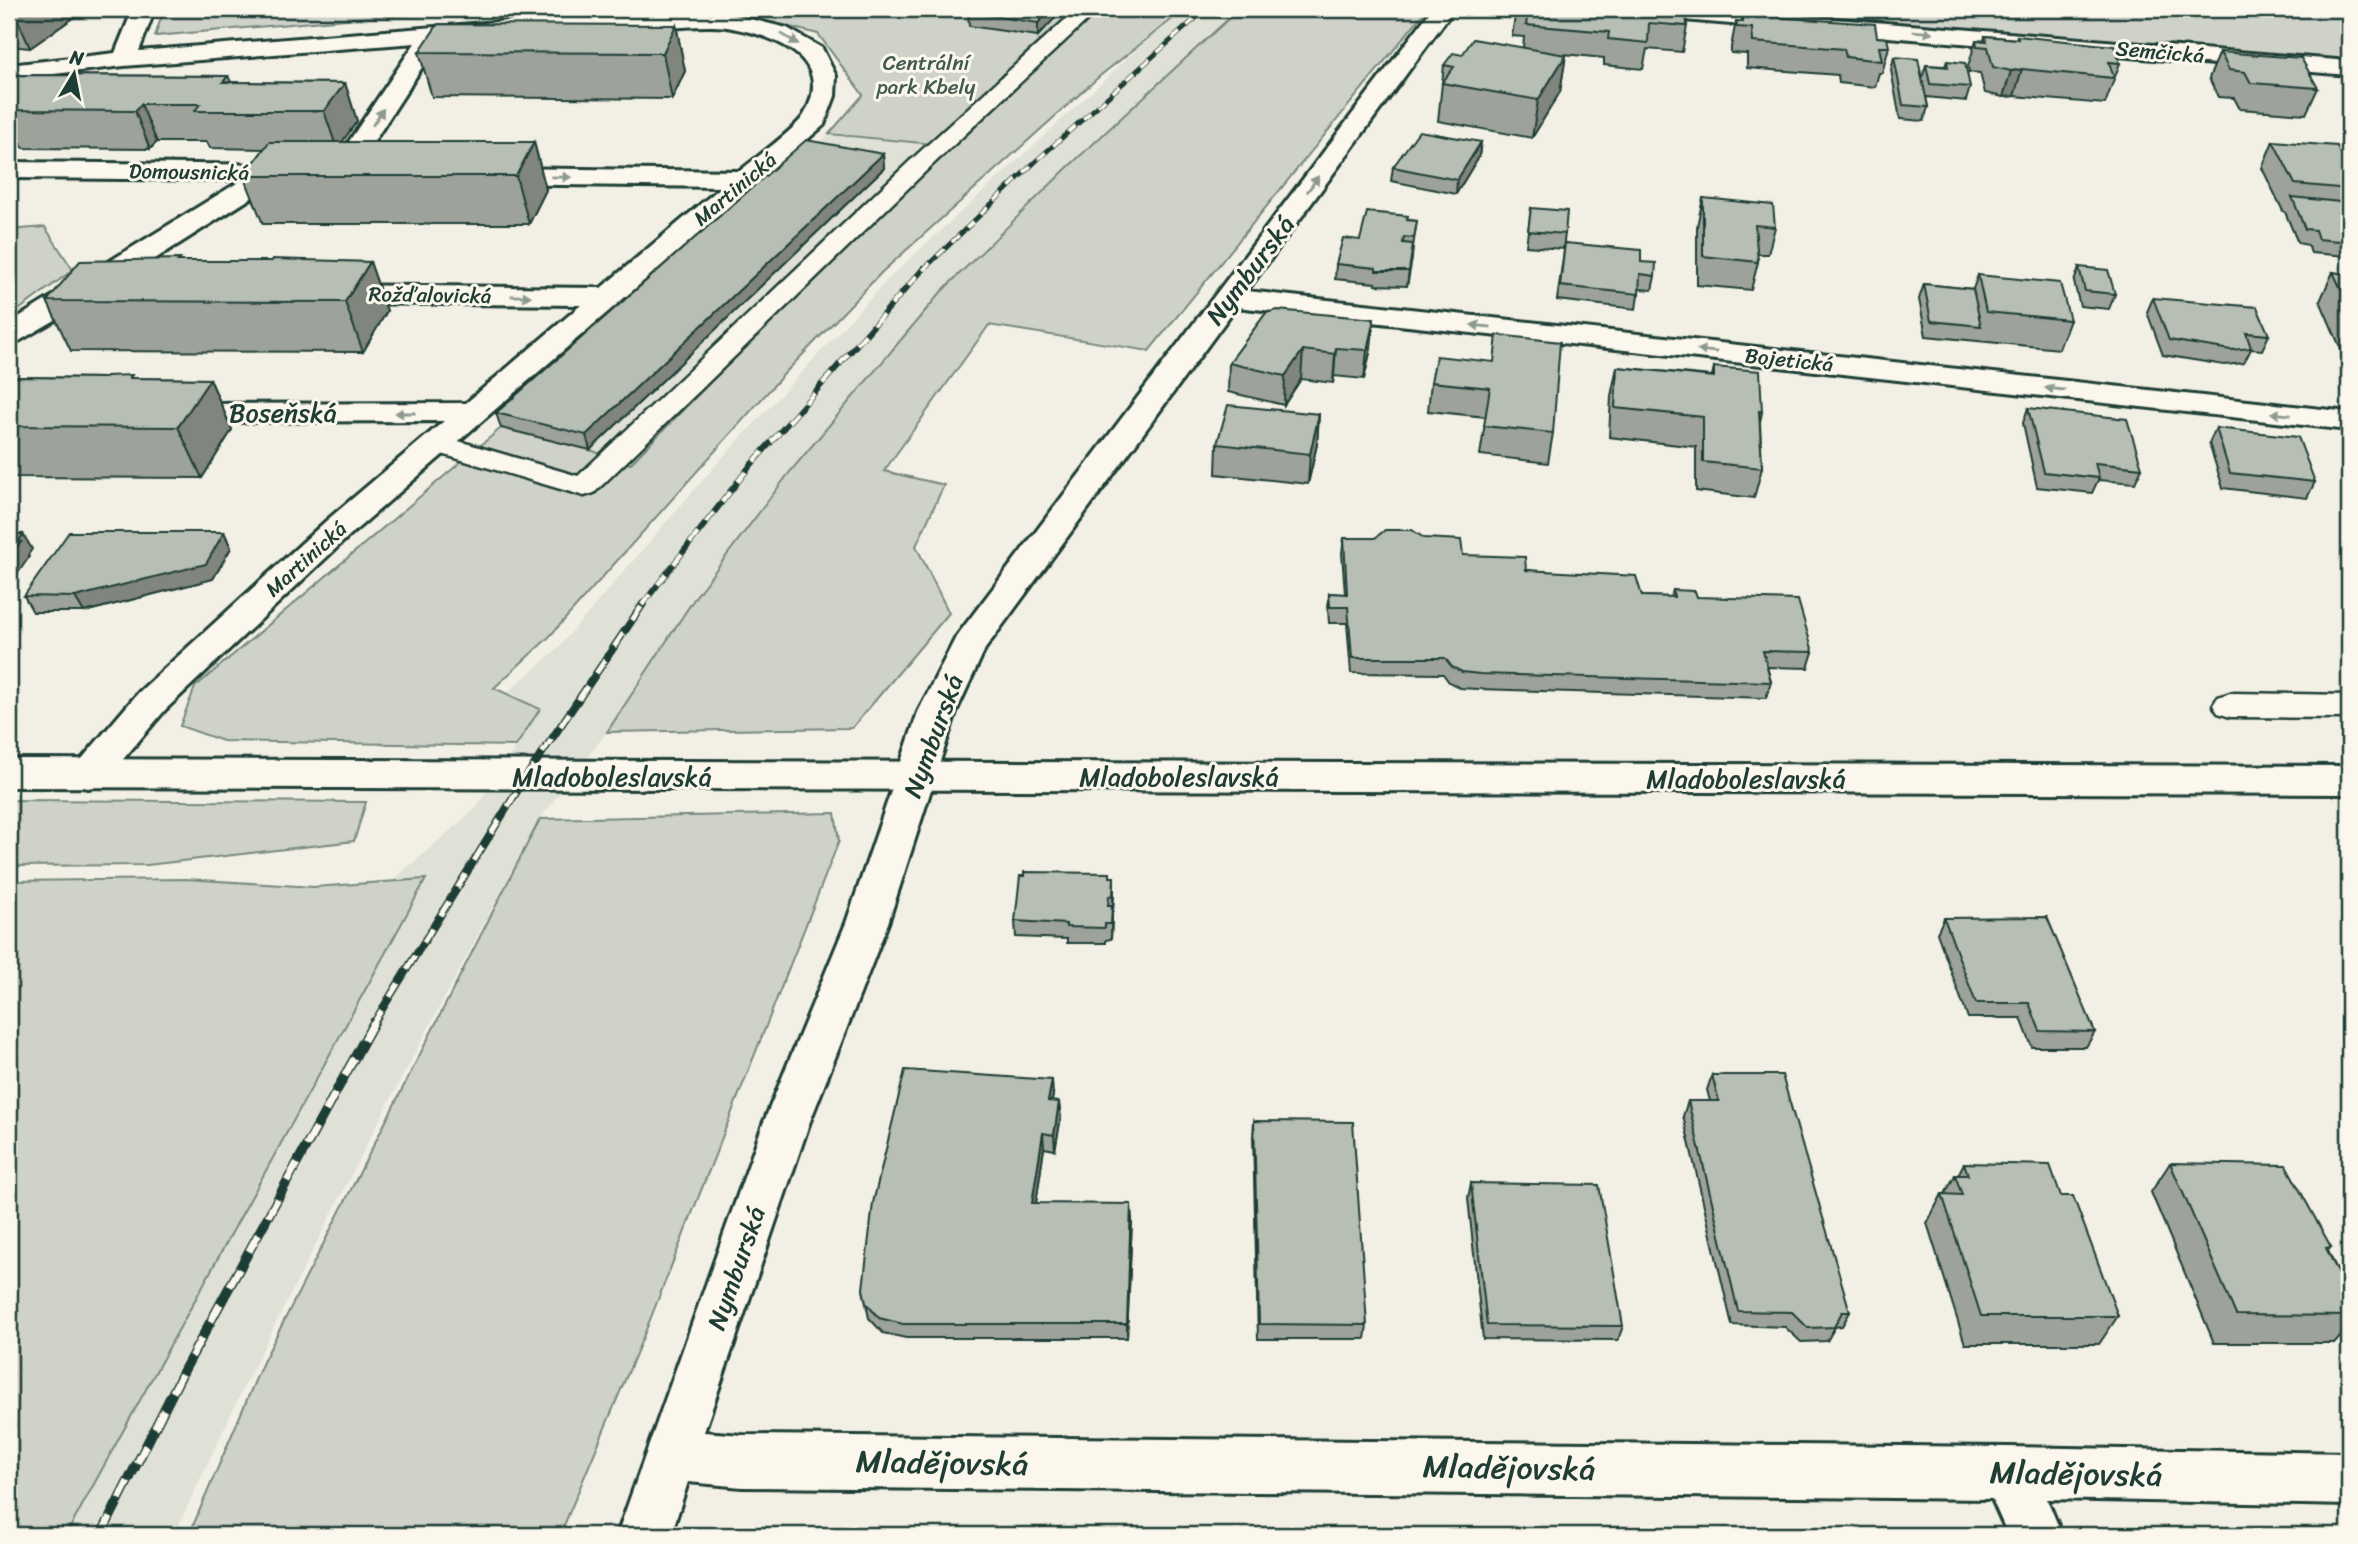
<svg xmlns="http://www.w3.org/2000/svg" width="2358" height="1544" font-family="Sriracha,sans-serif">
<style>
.built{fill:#e0e1d6}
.green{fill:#cfd2c8;stroke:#77887e;stroke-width:2;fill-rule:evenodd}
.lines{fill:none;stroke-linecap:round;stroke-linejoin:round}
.lane-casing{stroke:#1f3d34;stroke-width:5}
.street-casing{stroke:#1f3d34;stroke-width:6}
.secondary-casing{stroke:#1f3d34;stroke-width:6}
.lane{fill:#fbf7ec;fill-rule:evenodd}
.street{fill:#fbf7ec;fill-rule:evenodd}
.secondary{fill:#fbf7ec;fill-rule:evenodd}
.rail-far3-casing{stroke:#1f3d34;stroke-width:5}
.rail-far2-casing{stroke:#1f3d34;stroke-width:6}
.rail-far1-casing{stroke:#1f3d34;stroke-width:8}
.rail-casing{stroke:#1f3d34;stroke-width:10}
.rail-far3{stroke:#fbf7ec;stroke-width:3.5;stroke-dasharray:10;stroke-linecap:butt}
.rail-far2{stroke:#fbf7ec;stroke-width:4.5;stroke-dasharray:13;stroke-linecap:butt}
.rail-far1{stroke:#fbf7ec;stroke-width:5;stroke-dasharray:16;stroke-linecap:butt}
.rail{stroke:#fbf7ec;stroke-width:7;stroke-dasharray:20;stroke-linecap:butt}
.wall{fill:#9da39a;stroke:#1f3d34;stroke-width:2}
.shaded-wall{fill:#80857d;stroke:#1f3d34;stroke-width:2}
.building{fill:#b7beb3;stroke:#1f3d34;stroke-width:2}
.oneway{fill:#8d9a90}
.labels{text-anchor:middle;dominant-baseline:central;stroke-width:6;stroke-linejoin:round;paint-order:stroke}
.far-street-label{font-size:21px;fill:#1f3d34;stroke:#fbf7ec}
.far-park-label{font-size:21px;fill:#425b52;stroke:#fbf7ec}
.street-label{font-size:26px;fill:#1f3d34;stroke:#fbf7ec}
.near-street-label{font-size:32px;fill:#1f3d34;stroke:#fbf7ec}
</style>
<rect width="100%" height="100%" fill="#f2f0e5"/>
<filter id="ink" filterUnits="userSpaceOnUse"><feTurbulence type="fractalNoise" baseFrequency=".0143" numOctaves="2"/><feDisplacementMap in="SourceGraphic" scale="14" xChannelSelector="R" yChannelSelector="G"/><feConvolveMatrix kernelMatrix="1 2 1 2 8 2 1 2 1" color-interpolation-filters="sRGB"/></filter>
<g filter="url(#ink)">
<path class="built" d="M1177 9H1239L1002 229 941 292 876 368 789 473 696 596 607 732 540 819 379 1121 247 1380 174 1535H9L367 913 401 873 475 809 540 710 505 694 556 650 713 468 889 278 1110 75Z
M829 134 944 144 630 464 590 450 501 428Z"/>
<path class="green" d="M164 9H601L368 17 155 36Z
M717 9H1185L1101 75 882 272 783 375 549 637 494 688 540 709 516 746 223 741 180 726 195 687 501 428 590 450 630 464 943 145 829 134 863 95 818 34ZM1053 19 1038 36 970 25Z
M1239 9H1427L1149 351 989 325 884 471 944 485 916 546 949 613 852 728 607 732 696 596 789 473 941 292 1067 168Z
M1713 9H2349V61Z
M45 227 73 270 9 317V230Z
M9 800 366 802 354 841 147 865 9 866Z
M835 813 839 841 646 1330 560 1535H189L263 1362 540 819Z
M186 879 314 887 426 879 66 1535H9V881Z"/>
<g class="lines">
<defs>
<path id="lane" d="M1077 9H1099L928 169 594 493 584 496 574 493 428 450 424 444 428 438 438 435 578 476 912 159Z
M2230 693 2349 695V718L2230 717 2218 713 2213 705 2218 697Z"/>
<path id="street" d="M133 9H155L139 51 583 15 725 13 787 28 822 48 836 76 835 96 824 125 350 535 165 710 102 784 88 788 74 784 69 774 139 692 326 521 444 421 171 422 160 420 155 413 160 406 171 404 466 403 581 305 329 303 319 300 315 294 319 288 329 285 601 288 721 187 490 184 481 182 477 176 481 170 490 168 740 171C754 159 796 129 804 115 837 57 772 35 727 27 705 24 680 28 658 28 585 29 512 35 439 41L349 180 340 182 331 180 327 174 415 43 124 66 9 79V65L115 53Z
M1432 9H1454L1247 291 2349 412V430L1236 307 985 649 956 712 888 923 809 1124 704 1432 742 1435 2008 1447 2349 1453V1505L2047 1499 2062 1535H2008L1992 1499 742 1487 688 1482 671 1535H617L763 1124 846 923 918 712 956 637Z
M1624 9H1715L2349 61V75L1635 16 1627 14Z
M9 162 300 165 309 167 313 173 309 179 278 181 95 297 19 341 9 344V323L242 180 9 178Z"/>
<path id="secondary" d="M9 759 2349 766V794L9 787Z"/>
</defs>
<use href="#lane" class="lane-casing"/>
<use href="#street" class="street-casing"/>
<use href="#secondary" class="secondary-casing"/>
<use href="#lane" class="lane"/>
<use href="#street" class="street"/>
<use href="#secondary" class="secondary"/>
<defs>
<path id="rail-far3" d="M923 270 1036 161 1206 9"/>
<path id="rail-far2" d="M642 605 750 466 924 268"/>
<path id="rail-far1" d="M373 1024 526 777 643 604"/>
<path id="rail" d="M101 1535 182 1374 374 1022"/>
</defs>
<use href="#rail-far3" class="rail-far3-casing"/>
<use href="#rail-far2" class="rail-far2-casing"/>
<use href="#rail-far1" class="rail-far1-casing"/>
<use href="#rail" class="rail-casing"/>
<use href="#rail-far3" class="rail-far3"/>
<use href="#rail-far2" class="rail-far2"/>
<use href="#rail-far1" class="rail-far1"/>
<use href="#rail" class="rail"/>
</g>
<path class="wall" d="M9 9H86L30 48 9 46Z
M971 9H1053L1054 19 1038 36 969 26 968 12Z
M1516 9 1687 26 1682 52 1647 49 1643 69 1604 65V58L1563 54 1566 55 1560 92 1532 138 1438 121 1444 65 1462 55 1523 48 1524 37 1512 36Z
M1743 15 1877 37 1889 47 1882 73H1879L1875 87 1839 83 1838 75 1747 68V54L1731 53V47L1736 21 1741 22Z
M676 25 685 71 672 99 432 97 419 52Z
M1985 36 2016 39 2017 36 2120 63 2105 104 2014 96 2003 97 1985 93 1980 73 1969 72 1968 66 1976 40 1984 41Z
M2220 52 2318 88 2306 114 2240 109 2234 98 2218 97 2209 78Z
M1894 57 1922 78 1926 65 1945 66 1947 61 1970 87 1966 101 1926 97 1928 107 1924 121 1900 119 1891 70Z
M9 75 228 76 231 82 345 83 357 121 342 142H534L546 190 529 224H263L244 176 264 149 210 148 207 142H157L150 149 23 148 20 142 9 141Z
M2273 141 2343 159 2349 160V254L2347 256 2311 253 2308 245 2298 243 2285 212 2283 211 2262 168Z
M1481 142 1479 156 1456 194 1391 181 1393 167Z
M883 154 884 168 590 450 501 428 496 413Z
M1703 198 1775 227 1768 254H1757L1758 262 1751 290 1697 285V226Z
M1531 208 1565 234 1563 249 1526 246Z
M1407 220 1417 221 1407 286 1375 285V283L1335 279 1336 264 1360 240Z
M1565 243 1641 262 1655 276 1652 290 1639 289 1636 309 1557 300Z
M181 261 370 262 387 311 363 352 71 351 47 301Z
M2079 267 2115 294 2109 309 2080 306 2074 282Z
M2333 272 2349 275V354H2343L2320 301Z
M1978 275 2070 320 2059 349 1926 336 1919 299 1924 284 1973 289Z
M2153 298 2269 335 2262 350 2251 349 2244 363 2224 365 2163 355 2147 312Z
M1266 313 1371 348 1364 379 1334 376 1333 383 1301 379 1284 405 1228 392 1229 363Z
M1494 362 1553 433 1548 463 1480 455 1486 417 1428 411 1431 382Z
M1617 367 1712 376 1714 367 1762 412 1760 422 1762 468 1754 498 1696 491V447L1609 437 1611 396Z
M9 377 210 379 232 430 202 478 9 477Z
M2028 408 2142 468 2135 483 2098 480 2092 493 2037 487 2023 423Z
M1319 414 1317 444 1308 484 1216 474 1217 444Z
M2216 428 2315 482 2307 498 2223 488 2209 443Z
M224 532 231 548 213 579 84 612H33L24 596Z
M1344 538H1424L1463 555 1642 596 1671 597 1673 590 1697 597 1813 652 1808 668 1767 667 1771 682 1766 698 1478 689 1460 688 1449 682 1443 674 1351 673 1347 623H1329L1328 609 1329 593 1345 594 1342 553Z
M1110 877H1114V892L1113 911H1112L1111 939 1106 940V943H1067V939L1016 937 1015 921Z
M1944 918 2095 1032 2086 1047H2032L2021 1018H1968L1937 933Z
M1712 1075 1850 1312 1842 1326 1835 1327 1827 1341 1801 1342 1785 1327 1732 1325 1683 1116 1688 1101H1710L1707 1090Z
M1053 1095 1052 1101 1061 1117 1055 1150 1044 1148 1036 1203 1132 1219 1127 1338H906L883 1333 869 1318 863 1289Z
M1254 1121 1367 1325 1365 1339H1258L1253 1136Z
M1964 1163 2061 1196 2118 1316 2099 1344H1965L1927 1223 1942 1194H1945L1955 1175H1958Z
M2170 1163 2331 1247 2328 1251 2349 1295V1327L2335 1343H2214L2151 1192Z
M1471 1183 1623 1326 1618 1340 1483 1339 1468 1198Z"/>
<path class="shaded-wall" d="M13 9H86L30 48Z
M1051 9H1053L1054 19 1038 36V23Z
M676 25 685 71 672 99 663 53Z
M1566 55 1560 92 1532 138 1538 100Z
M2022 69 2014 96 2003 97 2011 71Z
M345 83 357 121 337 149 324 111Z
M141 104 157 142 150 149 135 111Z
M534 142 546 190 529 224 516 176Z
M1481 142 1479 156 1456 194 1457 180Z
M883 154 884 168 590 450 586 435Z
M1413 244 1412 259 1407 286 1409 271Z
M370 262 387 311 363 352 345 302Z
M1374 319 1371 348 1364 379 1367 350Z
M1336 348 1334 376 1333 383 1335 354Z
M1303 350 1301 379 1284 405 1285 376Z
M210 379 232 430 202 478 178 427Z
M1319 414 1317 444 1308 484 1310 454Z
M224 532 231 548 213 579 84 612 75 597Z
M23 534 32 549 28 555 29 557 9 586V558Z
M1114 877V892L1113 911V895Z
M1112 905V920L1111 939V924Z
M1052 1080 1053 1095 1049 1116 1048 1101Z
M1059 1102 1061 1117 1055 1150 1054 1135Z
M1043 1133 1044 1148 1034 1217 1032 1203Z
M1131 1204 1132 1219 1127 1338V1324Z"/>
<path class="building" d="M971 9H1051L1038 23 968 12Z
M1516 9H1663L1686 10 1687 26 1649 23 1648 43 1608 39 1609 32 1526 25 1528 12 1515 11Z
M1743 15 1875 24 1877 37 1887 38 1889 47H1879L1882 61 1846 57 1844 49 1753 42 1752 28 1737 27 1736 21 1743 22Z
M438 24 676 25 663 53 419 52Z
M1985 36 2018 39 2017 36 2114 46 2120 63 2109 62 2114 78 2022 69 2011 71 1993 67 1988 47 1977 46 1976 40 1987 41Z
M1473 39 1566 55 1538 100 1442 83 1454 67 1444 65 1453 53 1462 55Z
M2220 52 2301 58 2318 88 2251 83 2245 72 2229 70Z
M1894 57 1918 59 1928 107 1903 105Z
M1947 61 1965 63 1970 87 1930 84 1926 65 1948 67Z
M9 75 228 76 223 82 345 83 324 111H195L200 104H141L135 111 9 110V107L12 104H9Z
M1419 131 1481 142 1457 180 1393 167Z
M806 140 883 154 586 435 496 413Z
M2273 141 2337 146 2343 159 2349 160V189L2295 184Z
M269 142H534L516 176H244Z
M2292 197 2349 203V242L2318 239 2315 230 2305 229Z
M1703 198 1773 205 1775 227 1755 225 1758 262 1703 256Z
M1531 208 1567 211 1565 234 1528 231Z
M1367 212 1408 216 1407 220 1417 221 1414 238 1404 237 1403 243 1413 244 1409 271H1376V268L1336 264 1343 238 1360 240Z
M1565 243 1641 250V262L1656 263 1655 276 1640 274 1639 294 1560 286Z
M180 259 178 261H272L273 259 370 262 345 302 47 301 80 261Z
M2079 267 2108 270 2115 294 2085 291Z
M2333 272 2349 275V306Z
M1978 275 2060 283 2070 320 1986 312Z
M1924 284 1973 289 1981 326 1931 321Z
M2153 298 2257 307 2269 335 2246 333 2251 348 2231 350 2169 340Z
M1277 310 1374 319 1367 350 1336 348 1335 354 1303 350 1285 376 1229 363 1266 313Z
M1497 335 1560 342 1553 433 1484 426 1490 388 1431 382 1436 356 1494 362Z
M1617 367 1714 377V367L1760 371 1762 412 1759 411 1762 468 1703 462V417L1615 408Z
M132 375 130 378 210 379 178 427 9 426V377L104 378 106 376Z
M1228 405 1319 414 1310 454 1217 444Z
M2028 408 2127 419 2142 468 2095 463 2099 478 2044 472Z
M2216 428 2298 437 2315 482 2230 473Z
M1385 530H1412L1424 538 1461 540 1463 555 1525 557 1526 570 1636 576 1642 596 1674 597 1673 590 1695 591 1697 597 1798 600 1813 652 1763 651 1771 682 1480 674 1462 672 1452 667 1445 658H1352L1348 607H1330L1329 593 1347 594 1344 538H1375Z
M69 532H224L206 564 75 597 24 596Z
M9 534H23L18 542H21L9 558Z
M1024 872 1110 873V877H1114L1113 895 1109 896 1108 905H1112L1111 924H1105V928L1066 927V924L1015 921 1020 876H1024Z
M2047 917 2095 1032 2040 1031 2029 1003H1976L1944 918Z
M905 1070 1052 1080 1048 1101 1059 1102 1054 1135 1043 1133 1032 1203 1131 1204 1127 1324H903L879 1318 866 1303 863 1289 873 1203Z
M1712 1075H1782L1850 1312H1842L1834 1327 1808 1328 1792 1312 1738 1311 1688 1101H1719Z
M1254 1121 1353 1122 1367 1325 1259 1324Z
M1964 1163 2050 1165 2061 1196H2073L2118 1316H1981L1942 1194 1962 1195 1955 1175H1968Z
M2170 1163 2286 1165 2331 1247 2326 1248 2349 1295V1316L2236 1315Z
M1471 1183 1599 1185 1623 1326 1487 1325Z"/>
<defs><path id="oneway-solid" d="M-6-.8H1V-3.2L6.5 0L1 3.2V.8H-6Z" transform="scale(1.75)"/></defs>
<g class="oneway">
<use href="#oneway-solid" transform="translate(1923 32) rotate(5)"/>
<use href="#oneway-solid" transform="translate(790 39) rotate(31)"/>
<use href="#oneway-solid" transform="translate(378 117) rotate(-57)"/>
<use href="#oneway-solid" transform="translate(561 177) rotate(1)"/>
<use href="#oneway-solid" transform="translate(1313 184) rotate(-54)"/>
<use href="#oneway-solid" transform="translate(521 296) rotate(1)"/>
<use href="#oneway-solid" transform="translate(1481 326) rotate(-174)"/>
<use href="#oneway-solid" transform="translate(1707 351) rotate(-174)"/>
<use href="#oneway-solid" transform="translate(2055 389) rotate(-174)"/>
<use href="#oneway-solid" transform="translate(405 413) rotate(180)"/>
<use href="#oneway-solid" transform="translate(2281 414) rotate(-174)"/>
</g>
</g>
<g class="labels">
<g class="far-street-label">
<text transform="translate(2160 52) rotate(5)">Semčická</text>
<text transform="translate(189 172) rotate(1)">Domousnická</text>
<text transform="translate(735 189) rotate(-40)">Martinická</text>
<text transform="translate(430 295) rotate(1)">Rožďalovická</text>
<text transform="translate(1789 360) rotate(6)">Bojetická</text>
<text transform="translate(306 559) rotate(-42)">Martinická</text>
</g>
<g class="far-park-label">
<text x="926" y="63">Centrální<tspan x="926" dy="24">park Kbely</tspan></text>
</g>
<g class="street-label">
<text transform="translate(1250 270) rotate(-53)">Nymburská</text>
<text x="283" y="413">Boseňská</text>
<text transform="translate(933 736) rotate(-70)">Nymburská</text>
<text x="612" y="777">Mladoboleslavská</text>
<text x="1179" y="777">Mladoboleslavská</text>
<text x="1746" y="779">Mladoboleslavská</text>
<text transform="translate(736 1268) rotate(-71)">Nymburská</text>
</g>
<g class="near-street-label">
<text transform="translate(942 1463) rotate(1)">Mladějovská</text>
<text transform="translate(1509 1468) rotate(1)">Mladějovská</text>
<text transform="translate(2076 1474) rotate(1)">Mladějovská</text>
</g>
</g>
<rect width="2358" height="1544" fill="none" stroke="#fbf7ec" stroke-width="35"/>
<rect x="18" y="18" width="2323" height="1509" fill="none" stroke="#1f3d34" stroke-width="2.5" filter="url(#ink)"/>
<g transform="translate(74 74) rotate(10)" stroke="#fbf7ec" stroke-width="5" paint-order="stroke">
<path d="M0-5L12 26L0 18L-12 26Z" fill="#1f3d34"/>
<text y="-10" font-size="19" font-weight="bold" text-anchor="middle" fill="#1f3d34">N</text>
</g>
</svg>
